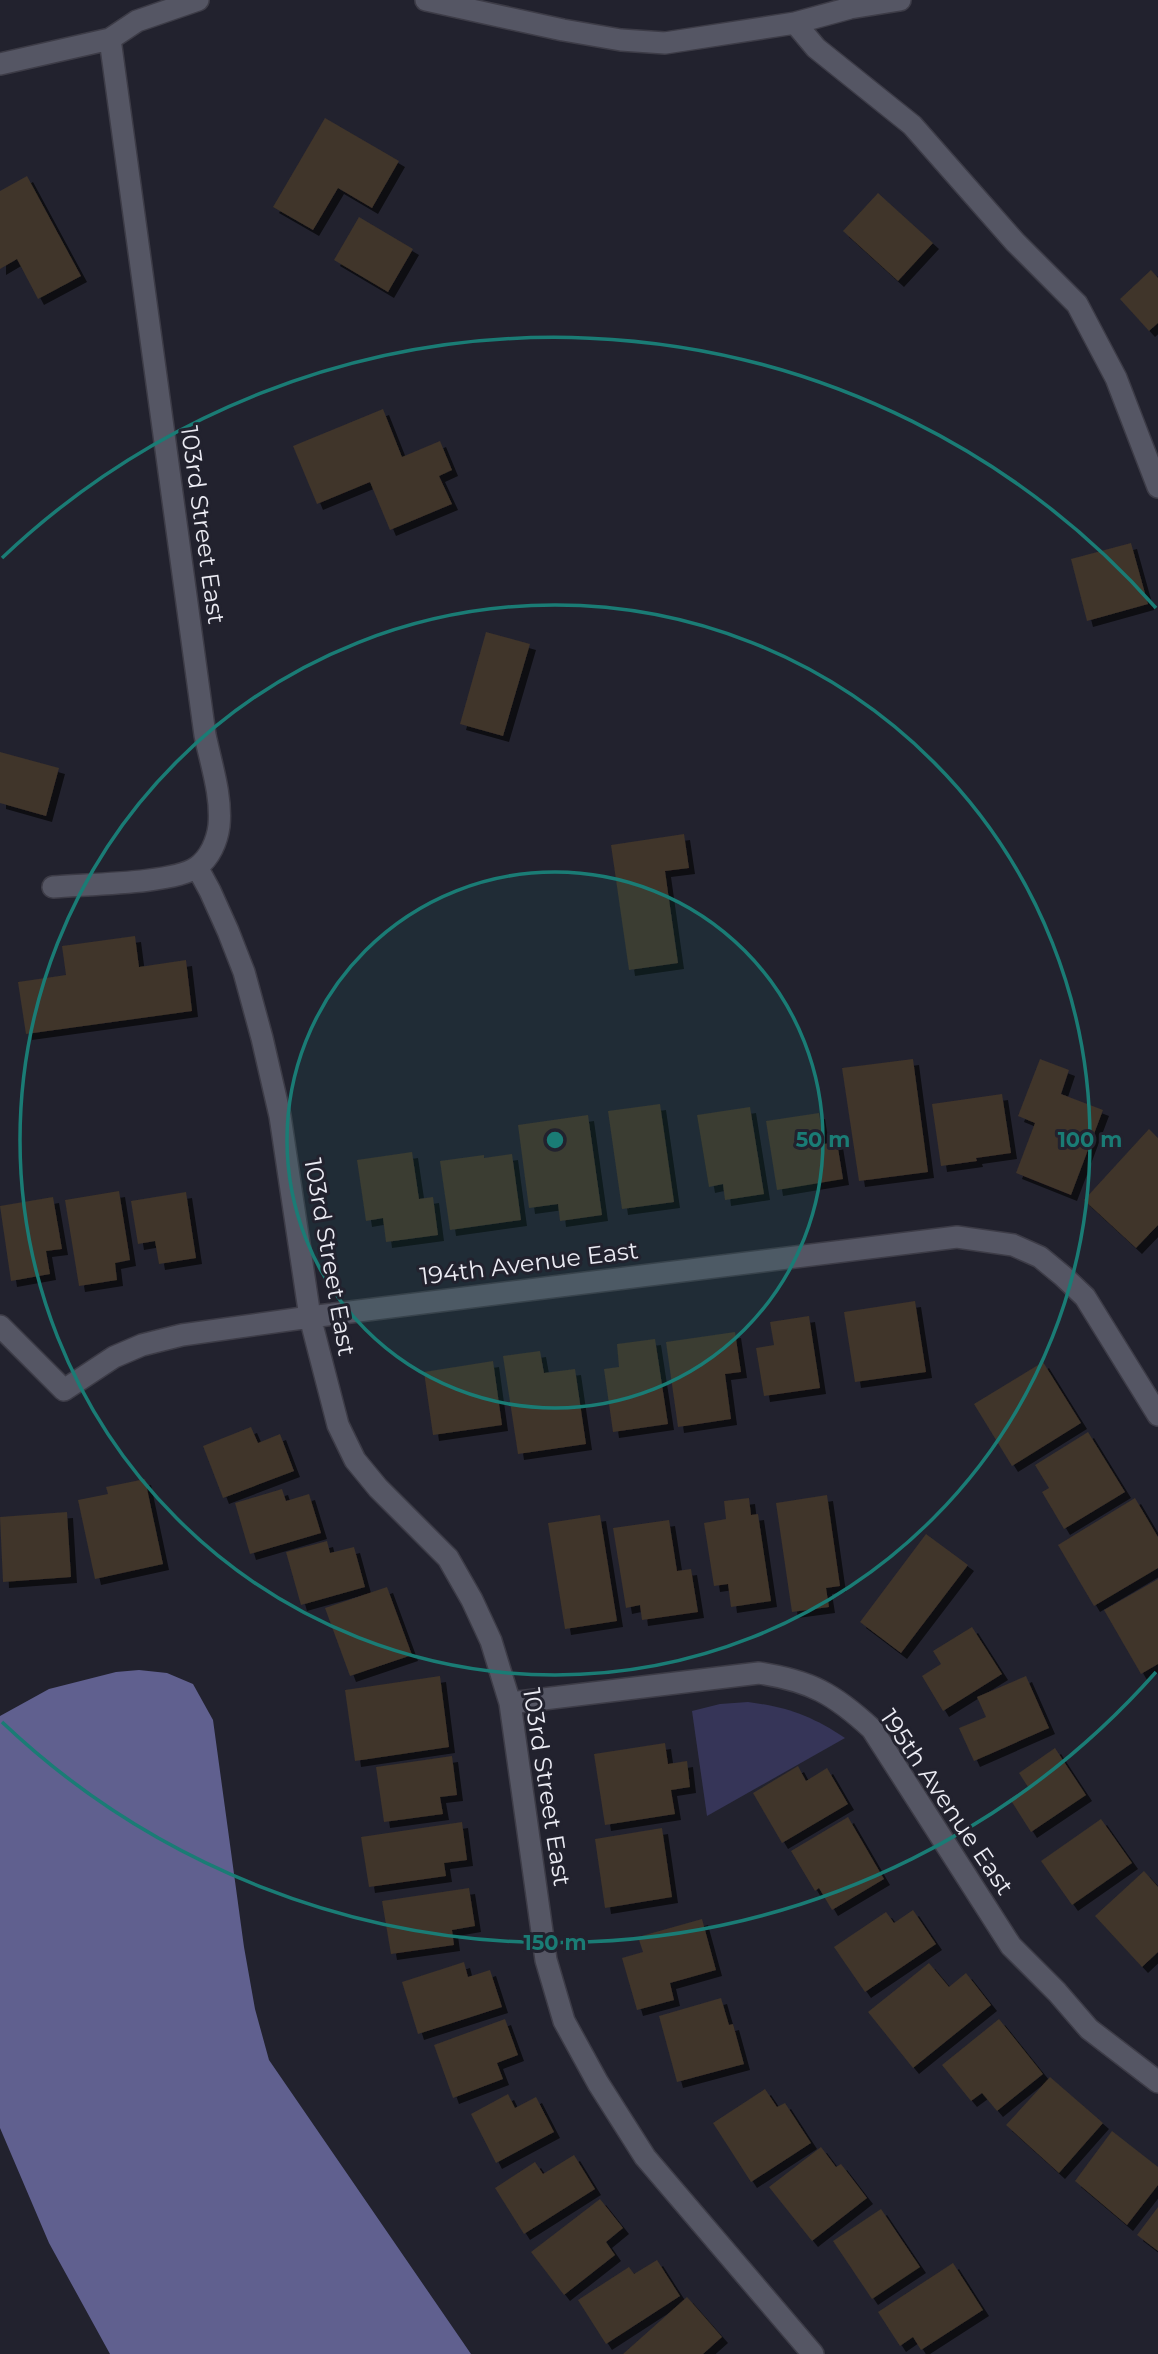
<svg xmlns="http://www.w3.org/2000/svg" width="1158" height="2354" font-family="Montserrat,sans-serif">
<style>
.green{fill:#363558}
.water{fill:#60608f}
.building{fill:#3f342a;filter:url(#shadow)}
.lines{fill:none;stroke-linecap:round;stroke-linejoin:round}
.minor-casing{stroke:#3d3c47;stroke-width:24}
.minor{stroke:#555664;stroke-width:21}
.ring{fill:none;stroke:#1a7c75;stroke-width:3.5}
.labels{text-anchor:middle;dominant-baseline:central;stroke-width:6;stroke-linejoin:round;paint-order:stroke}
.street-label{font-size:24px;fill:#ebebf3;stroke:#22222e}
.centre{fill:#1a7c75;stroke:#22222e;stroke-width:3.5}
.ring-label{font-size:21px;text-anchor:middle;font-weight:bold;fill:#1a7c75;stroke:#22222e;stroke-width:6;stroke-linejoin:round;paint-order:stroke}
</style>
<defs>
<filter id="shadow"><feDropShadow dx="6" dy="6" stdDeviation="0" flood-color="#0009"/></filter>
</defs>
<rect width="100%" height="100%" fill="#22222e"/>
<path class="green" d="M748 1702C787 1707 812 1716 845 1738L707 1816 692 1711 720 1704Z"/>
<path class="water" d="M139 1670 167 1673 193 1684 213 1720 244 1947 255 2009 269 2060 471 2354H110L49 2243 0 2128V1716L49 1689 116 1672Z"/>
<path class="building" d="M325 118 399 161 372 208 338 188 313 230 273 207Z
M27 176 81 276 38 299 17 259 0 269V191Z
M878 193 933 243 898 281 843 231Z
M359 217 413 249 388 292 334 260Z
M1151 270 1158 278V323L1149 331 1120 299Z
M383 409 402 457 440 441 452 470 439 476 452 504 390 530 370 482 317 504 293 446Z
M1131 543 1148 604 1087 621 1071 559Z
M486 632 530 644 503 736 460 724Z
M0 752 59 768 46 816 0 803Z
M684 834 689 868 665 871 678 963 629 970 611 845Z
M135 936 139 967 186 960 192 1011 26 1034 18 982 66 975 62 946Z
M913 1059 928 1172 859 1181 842 1068Z
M1040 1059 1069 1070 1061 1094 1103 1110 1071 1195 1016 1173 1035 1123 1018 1116Z
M1002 1094 1011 1153 976 1158 977 1161 941 1166 932 1104Z
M660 1104 674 1202 622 1209 608 1111Z
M750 1107 764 1194 725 1200 723 1184 709 1187 697 1115Z
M819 1113 824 1144 837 1142 843 1179 777 1190 766 1121Z
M588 1115 602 1215 560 1221 558 1204 529 1208 518 1125Z
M1149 1129 1158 1138V1225L1136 1248 1084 1200Z
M412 1152 419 1199 433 1197 438 1235 386 1242 383 1218 366 1221 357 1160Z
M512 1154 521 1220 450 1230 440 1161 484 1155V1158Z
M119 1191 130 1260 115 1263 117 1280 79 1286 65 1200Z
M186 1192 196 1258 159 1264 155 1241 138 1244 131 1201Z
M53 1197 62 1249 46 1251 50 1274 11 1281 0 1206Z
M915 1301 926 1372 855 1382 844 1312Z
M809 1316 820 1388 764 1396 756 1348 774 1345 770 1322Z
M735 1332 741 1372 725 1374 731 1419 678 1427 666 1342Z
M655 1339 668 1424 613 1432 604 1369 619 1367 617 1344Z
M540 1351 544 1373 575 1369 586 1444 518 1454 503 1356Z
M493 1361 502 1425 433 1435 424 1372Z
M1043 1362 1081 1423 1012 1466 974 1404Z
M251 1427 258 1443 280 1434 294 1471 223 1498 203 1446Z
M1088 1432 1125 1492 1064 1529 1042 1492 1049 1488 1035 1465Z
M145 1479 163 1564 95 1579 78 1500 108 1494 106 1487Z
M282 1489 286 1501 309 1494 321 1533 250 1554 235 1503Z
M827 1495 840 1586 826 1588 829 1607 792 1612 776 1503Z
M749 1498 751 1515 758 1514 771 1601 731 1607 728 1584 714 1586 704 1523 726 1519 724 1501Z
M1135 1498 1158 1537V1568L1094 1606 1058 1545Z
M67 1512 71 1577 3 1582 0 1517Z
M600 1515 617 1621 565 1629 548 1523Z
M669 1520 677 1571 691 1569 698 1612 642 1620 640 1605 626 1608 613 1528Z
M926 1534 968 1565 901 1653 860 1622Z
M327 1541 330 1553 354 1547 365 1587 301 1605 286 1552Z
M1158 1579V1664L1141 1674 1104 1610Z
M387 1587 412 1655 350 1676 325 1608Z
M972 1627 1002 1674 943 1711 922 1676 941 1664 933 1651Z
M440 1676 449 1747 355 1761 345 1690Z
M1026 1676 1049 1728 974 1761 959 1728 986 1717 977 1697Z
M665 1743 668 1764 687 1761 690 1787 671 1790 675 1814 605 1825 594 1754Z
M1055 1748 1086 1795 1031 1832 1010 1799 1028 1787 1019 1773Z
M452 1756 457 1795 440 1797 443 1814 384 1822 376 1767Z
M798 1766 806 1781 827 1768 848 1804 782 1843 753 1793Z
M848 1817 884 1879 832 1910 819 1888 815 1891 791 1851Z
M1101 1819 1132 1863 1072 1905 1041 1861Z
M462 1822 467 1860 444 1863 446 1876 369 1887 361 1837Z
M662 1828 672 1897 605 1908 595 1839Z
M1144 1871 1158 1887V1952L1142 1967 1095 1916Z
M469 1888 475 1926 452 1930 454 1945 391 1954 382 1901Z
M913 1910 936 1944 865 1992 834 1947 886 1912 894 1923Z
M702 1919 716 1970 670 1983 674 2000 637 2010 622 1958 643 1952 638 1937Z
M464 1962 468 1977 490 1970 502 2007 418 2034 402 1982Z
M929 1963 949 1987 966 1973 991 2005 913 2068 868 2012Z
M721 1998 729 2025 733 2024 744 2064 677 2082 659 2016Z
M505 2019 518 2055 497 2063 503 2079 453 2098 434 2045Z
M999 2019 1043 2074 997 2111 982 2093 971 2101 942 2065Z
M1050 2077 1103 2123 1059 2173 1006 2125Z
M765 2089 777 2107 785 2103 811 2143 751 2182 713 2123Z
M508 2094 515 2108 536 2097 554 2132 496 2163 471 2114Z
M1112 2131 1158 2167V2185L1127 2225 1075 2181Z
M821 2147 836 2167 841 2164 867 2198 812 2241 769 2187Z
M574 2155 595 2189 524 2234 495 2188 535 2162 543 2174Z
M600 2199 623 2228 606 2242 615 2255 564 2295 531 2252Z
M1158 2207V2251L1137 2235Z
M881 2209 920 2267 872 2299 833 2241Z
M657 2260 680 2296 606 2344 578 2300 629 2267 634 2274Z
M953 2263 983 2310 921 2350 913 2337 900 2346 878 2312Z
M687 2297 722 2337 703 2354H623Z"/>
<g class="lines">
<defs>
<path id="minor" d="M426 0 563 30 621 40 665 43 795 23 850 8 900 0
M795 23 816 48 912 125 1015 242 1077 304 1116 378 1158 487
M0 64 110 39 137 21 198 0
M197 867 210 891 228 931 244 972 262 1038 280 1116 310 1317 338 1425 355 1460 378 1488 448 1558 472 1600 491 1641 510 1703 546 1960 564 2021 598 2083 645 2157 813 2354
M53 887C86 884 173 884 197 867 210 858 217 841 219 826 222 796 211 764 205 735L110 39
M0 1326 64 1390 114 1357 142 1345 182 1335 310 1317 957 1237 1013 1245 1040 1257 1063 1276 1085 1297 1158 1415
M510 1703 759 1673C811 1681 834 1694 872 1729L1011 1946 1057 1992 1089 2029 1158 2082"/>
</defs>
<use href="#minor" class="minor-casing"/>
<use href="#minor" class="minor"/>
</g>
<circle cx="555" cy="1140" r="268" fill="#1a7c75" fill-opacity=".12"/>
<g class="ring">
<circle cx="555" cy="1140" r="268"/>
<circle cx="555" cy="1140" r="535"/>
<path d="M1156 1672A803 803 0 0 1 2 1722M2 558A803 803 0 0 1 1156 608"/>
</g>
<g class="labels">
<g class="street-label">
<text transform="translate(203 525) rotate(82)">103rd Street East</text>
<text transform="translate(330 1257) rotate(80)">103rd Street East</text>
<text transform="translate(529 1263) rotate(-7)">194th Avenue East</text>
<text transform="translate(547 1787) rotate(81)">103rd Street East</text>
<text transform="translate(947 1802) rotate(56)">195th Avenue East</text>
</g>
</g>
<circle cx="555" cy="1140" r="10" class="centre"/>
<g class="ring-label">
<text x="823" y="1147">50 m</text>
<text x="1090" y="1147">100 m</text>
<text x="555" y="1950">150 m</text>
</g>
</svg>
